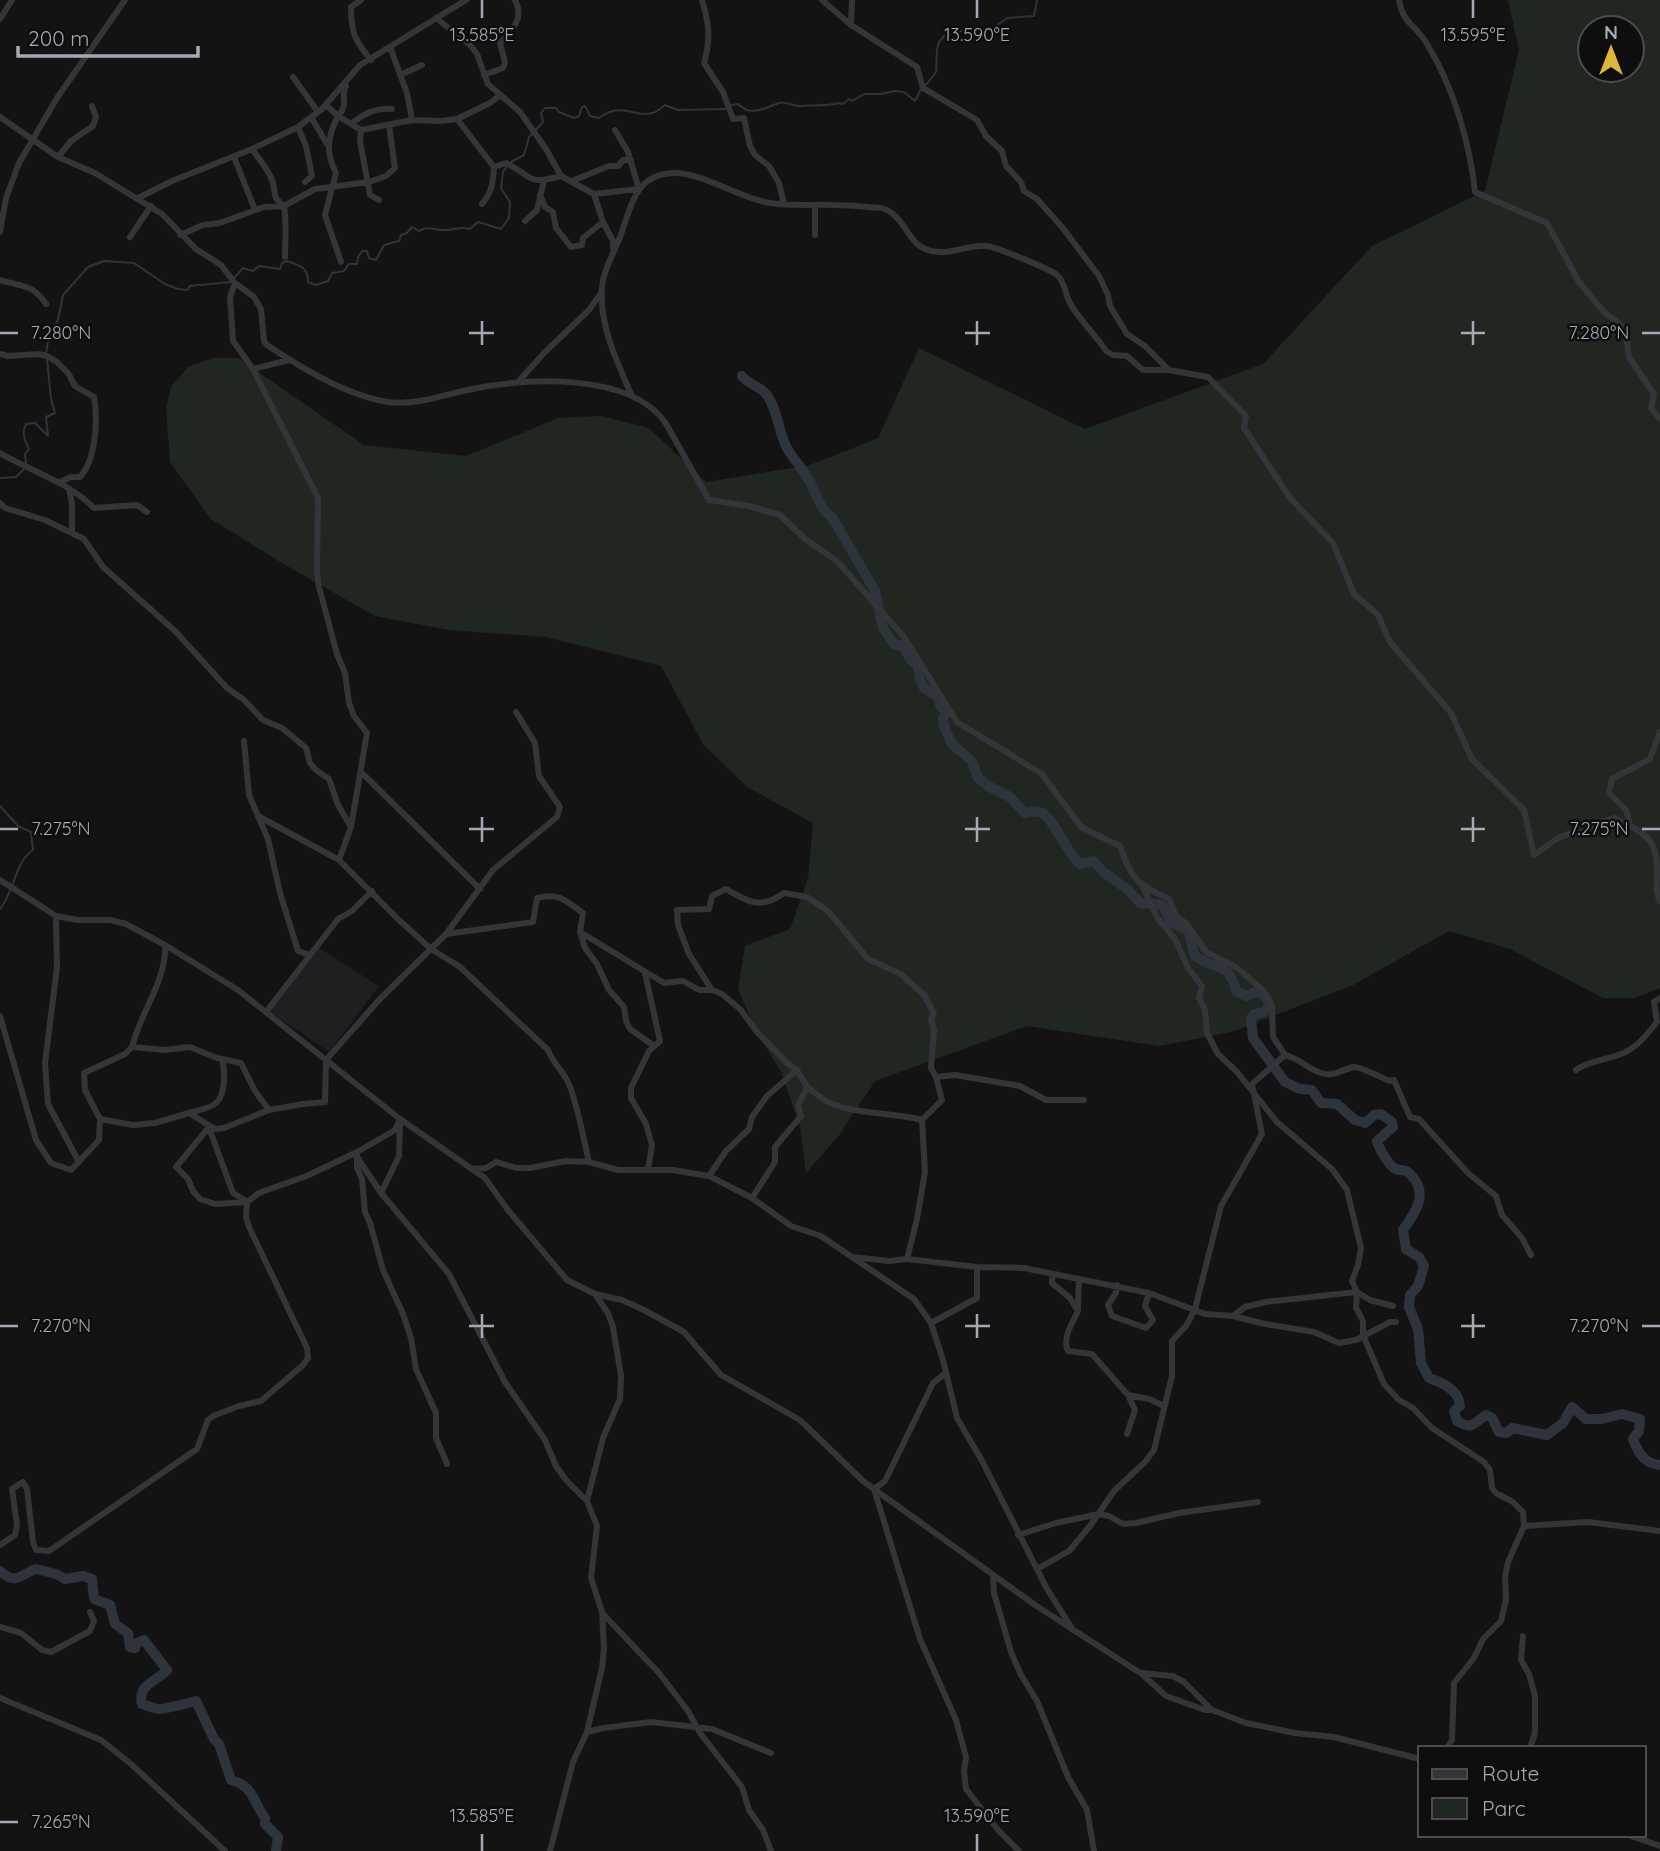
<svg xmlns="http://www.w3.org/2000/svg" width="1660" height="1851" font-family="Quicksand,sans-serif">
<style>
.built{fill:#1f1f21}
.green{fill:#202721;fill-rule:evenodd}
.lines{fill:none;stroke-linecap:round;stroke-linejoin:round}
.stream{stroke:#2e343c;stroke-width:2}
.river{stroke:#2e343c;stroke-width:10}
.minor{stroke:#343539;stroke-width:6}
.ticks{fill:none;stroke:#a6a9b3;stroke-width:2.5}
.ticks-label{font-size:18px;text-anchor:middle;fill:#a6a9b3;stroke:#0e0e0f;stroke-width:5;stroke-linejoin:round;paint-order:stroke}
</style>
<rect width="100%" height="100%" fill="#131314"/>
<path class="built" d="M319 948 379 986 329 1052 269 1011Z"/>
<path class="green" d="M1508 0H1660V988L1635 998H1603L1510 949 1449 931 1353 985 1232 1032 1159 1046 1027 1026 875 1081 840 1134 806 1173 800 1127 782 1074 754 1027 738 989 745 946 790 929 808 878 813 823 747 787 703 744 661 666 546 637 449 630 375 616 282 563 211 519 170 462 166 408 171 387 188 367 213 358H238L364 445 466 456 558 418 601 416 649 428 706 482 810 465 878 438 919 348 1085 429 1263 364 1372 246 1485 191 1519 50ZM1590 28H1632V70H1590Z"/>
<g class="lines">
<path class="stream" d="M926 85 936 72 937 50 939 42 944 36 953 32 993 28 1007 18 1034 16 1037 0
M731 105 738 104C739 105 745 109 747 110 758 113 770 106 779 103 786 101 793 106 801 106 809 105 831 106 838 103L843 104 849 99 852 101 864 94H881L895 91 904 92 915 101 921 89
M511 162 524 155 529 137 543 122 541 113 545 108H556L559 112 574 118 579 116 582 107 585 106 590 116 599 118C623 100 637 120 655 112 659 110 662 107 665 105L678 110 727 109
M234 278 243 268 253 271 259 266 280 269 282 263 287 261C301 266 308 267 308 282L316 285 328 281 332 273 344 271 349 264H357L358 257 362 251H367L369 258 376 260 384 245 399 241 401 235 407 233 412 227 419 231C428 225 437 231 447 230 457 230 458 226 470 229L478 222 501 229 509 218 510 202 501 188 503 172 507 166
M46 353 49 336 58 320 63 295 88 267 104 261 134 263 165 284 178 289 187 290 190 286 230 282
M26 463 25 454 29 449C25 441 21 432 26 424L35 423 48 436 46 417 55 413 51 399 47 359
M0 478 16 477 24 469
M0 806 18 826 31 832 33 850C16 860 14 892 0 909"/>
<path class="river" d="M742 376C749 385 760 386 767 395 779 412 778 433 788 450 796 462 806 473 812 486 817 497 822 511 832 517L875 591 883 628 894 644 903 646 910 659 918 666 920 680 924 688 940 699V705L946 712 943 718 944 726 952 744 972 761 978 778 990 787 1010 797 1025 813C1030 812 1037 810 1042 813 1056 822 1067 853 1080 864L1094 861 1102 871 1127 889 1140 903 1158 904 1163 906 1171 922 1189 931 1194 955C1218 973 1226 958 1237 992L1247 996 1257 991 1265 996 1269 1003C1268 1012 1263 1013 1254 1014L1251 1018 1253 1038 1285 1082 1300 1089 1312 1090 1321 1103 1337 1104 1355 1120 1365 1123 1374 1115 1381 1114 1392 1122 1393 1127 1377 1141C1378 1147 1389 1165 1394 1168 1399 1172 1404 1168 1409 1173 1430 1192 1416 1212 1403 1230L1406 1249 1419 1257 1424 1266 1418 1286 1410 1295 1409 1307 1418 1329 1421 1363 1429 1378C1443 1383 1459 1390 1460 1406L1454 1411 1457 1421C1474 1431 1474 1422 1486 1415L1492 1418 1499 1432 1507 1433 1512 1428 1547 1435 1563 1423 1572 1407 1586 1419H1602L1622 1414 1640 1419 1639 1431 1633 1439C1638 1452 1644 1464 1660 1465
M0 1571C16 1586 21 1574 36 1569L56 1574 65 1579 83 1576 92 1579 94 1599 110 1605 115 1624 128 1633 130 1647 135 1648 137 1643 144 1640 167 1670C158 1681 137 1684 142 1704 146 1705 155 1709 159 1709 165 1709 189 1703 196 1701L214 1739 219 1744 231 1780C254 1786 253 1802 265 1818V1824L278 1837 276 1851"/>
<path class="minor" d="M361 0 351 7C351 33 355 41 371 60
M702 0C709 23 711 39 704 63L723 92 733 119 744 118 750 146 755 155 769 166 779 183 784 204
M822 0 851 25 917 67 923 88 977 120 986 136 1002 151 1006 166 1021 182 1024 191 1037 199 1062 227 1099 276 1108 295 1110 306 1127 334 1145 346 1169 370
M1399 0C1403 24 1416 25 1427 44 1453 86 1470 143 1475 192L1547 223 1579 282 1603 311 1625 328 1629 357 1654 394 1651 408 1660 419
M436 18 470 45 477 54 488 84 520 112 546 149 561 176 594 194 639 189 628 152 615 130
M0 19 12 0
M851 25 852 0
M390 47 407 93 412 120
M400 75 422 65
M484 75 503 68 505 62 500 43C512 31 525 18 515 0
M293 77 318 112
M326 105 338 116 361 130 412 120 440 121 457 119 490 103 499 96
M0 117 58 157 95 173 162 214 196 249 221 265 235 283 254 297 261 309 264 341 267 345C301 368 347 396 388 402 417 406 445 394 472 389 526 378 629 372 665 422L709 500 749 506 780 515 805 539 837 561 904 637 957 722 1042 774 1081 827 1120 846C1132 880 1136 884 1169 899L1176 916 1187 924 1206 952 1236 967 1263 990 1272 1006 1273 1037 1285 1055 1252 1084 1262 1134 1221 1206 1195 1309 1186 1326 1172 1341V1376L1154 1450 1145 1462 1114 1491 1090 1526 1069 1551 1037 1569 1047 1589 1073 1630
M311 117 327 144
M457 119 494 167C493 183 492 192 482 204
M352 123C363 114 377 107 392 109
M298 127 306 146 312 176 305 182
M361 130 360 141 370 195 379 200
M252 149C259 159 268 169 272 180 277 193 270 195 284 206 287 223 285 240 285 257
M58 157 71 141 93 126 96 117 92 106
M234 157 255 210
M494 167 506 163C533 176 526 186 561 176
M572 181 609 166H618L623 160H631
M594 194 603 222 613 241V248
M540 195 545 207 553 212 556 228 571 247 582 245 583 238 603 222
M138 198 172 181 252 149 298 127 322 109 360 65 466 0
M525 221 537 210 544 181
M0 232 6 198 19 163 57 98 125 0
M180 235 203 225 220 223 264 207 284 206 315 189 369 182 386 176 395 168 389 125
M815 235V205
M130 237 151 206
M341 262 325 215 336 173C326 153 327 138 337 118 339 115 342 112 343 108 346 100 341 94 346 86
M0 280C22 287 32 283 46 304
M235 283 230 297 233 341 253 369 318 498 317 572 319 587 337 654 345 673 349 703 354 716 367 733 351 827 339 860 399 920 431 949 460 967 548 1050C553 1063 562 1070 568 1082 577 1101 584 1141 589 1162L618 1170H673L709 1176 752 1198 791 1226 821 1236 914 1299 931 1323 943 1360 957 1418 981 1459 1037 1569
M0 354 8 356 39 354 47 356 57 362 68 373 75 386 94 397C98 419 96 460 80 477H71L60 482
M253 369 289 360
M519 381 544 353 589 310 601 293
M631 394C620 368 607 342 603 313 598 277 607 269 620 237 631 209 633 175 673 173 700 172 736 196 765 202 787 207 811 204 834 205 850 205 866 207 882 208 906 216 906 243 928 250 949 257 967 244 987 246 998 248 1048 268 1057 275 1064 281 1065 291 1068 299 1077 319 1095 333 1106 351L1113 355 1127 356 1143 370H1169L1208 377 1246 416 1244 428 1290 498 1333 543 1354 594 1378 615 1390 642 1451 713 1472 759 1524 810 1534 855 1558 838 1568 834H1579L1595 824 1614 818C1643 832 1659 838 1657 874 1657 884 1655 892 1660 901
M0 453C32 472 67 481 94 508L137 505 147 512
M69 489 72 504V531
M0 503 5 508 45 520 84 539 103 567 175 631 227 688 243 699 263 720 282 728 306 748 310 763 316 770 329 779 338 805 351 827
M244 741 249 795 268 839 280 893 298 951 310 955
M362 773 480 889
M260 817 339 860
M1630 826 1626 810 1609 793 1612 779 1650 759 1660 732
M0 880 56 916 77 920H110L126 924 165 945 238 990 400 1119 485 1178 508 1210 567 1280 595 1294 622 1300 644 1310 684 1332 721 1375 800 1420 863 1481 1035 1605 1134 1669 1141 1673 1173 1676 1184 1682 1212 1710 1246 1723 1295 1733 1334 1737 1420 1759
M1143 887 1157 917 1175 939 1188 968 1202 986 1199 998 1205 1010 1207 1033 1218 1054 1237 1072 1277 1122 1332 1169 1347 1190 1361 1248 1358 1265 1352 1281 1357 1292 1356 1308 1363 1321V1335L1384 1384 1399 1400 1413 1408 1432 1428 1484 1462 1490 1470 1492 1488 1496 1493 1513 1502 1523 1512 1524 1526 1508 1562 1505 1577 1506 1600 1501 1621 1483 1639 1474 1658 1454 1683 1452 1740 1447 1748
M56 916 57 967 45 1063 48 1104 79 1162
M580 932 585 948 597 964 609 990 624 1007 626 1021 630 1029 654 1046
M446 934 533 922 537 898C559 892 566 901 583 913L580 932 664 983 683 981 699 990H712
M645 973 660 1041 649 1051 631 1088V1098L646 1124 652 1145 648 1170
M266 1012 338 919 352 911 372 891
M0 1016 36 1140 51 1163 71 1170 99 1140 100 1119 85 1090 84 1073 125 1054 132 1047 165 1050 190 1047 217 1058 241 1063 255 1091 269 1110
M132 1047C140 1013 167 980 165 945
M1285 1055C1299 1058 1308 1069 1321 1073 1333 1077 1342 1070 1353 1067 1360 1066 1382 1078 1390 1081L1394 1080 1410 1117 1419 1119 1468 1173 1496 1196 1502 1215 1522 1238 1531 1255
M797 1070 787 1063 757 1032 740 1009 722 994 712 990 689 954 678 925 677 910 709 909 712 896 726 889C748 902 761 910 784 893L807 897 828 911 868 959 901 974 924 995 934 1013 931 1019 934 1030 931 1068 936 1077 942 1100 922 1120
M1576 1070C1589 1061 1604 1060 1618 1055 1635 1050 1646 1036 1657 1022L1654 1002 1660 998
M936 1077 955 1075 1020 1086 1046 1100H1084
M189 1113C197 1110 210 1109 216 1103 226 1094 225 1071 222 1059
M100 1119 133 1125 155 1123 189 1113 215 1129 224 1128 269 1110 303 1104 325 1102 326 1060 378 1001 446 934 493 870 557 817 560 807 539 776 535 743 516 712
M208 1125 233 1193 246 1201
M209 1127 176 1167 188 1179 193 1191 200 1199 215 1204 247 1202
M357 1156V1168L362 1179 365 1212 370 1223 383 1270 403 1314 411 1338 416 1369 436 1413V1438L447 1464
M357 1157 381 1193 449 1274 505 1382 545 1440 556 1466 566 1480 587 1501
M473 1169 486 1168 496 1162 516 1168H530L566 1161 589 1162
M709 1176 726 1151 749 1129 752 1117 767 1096 797 1070 807 1087
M381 1193 399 1156 400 1124
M752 1198 775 1162V1147L801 1116 798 1106 807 1087C814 1092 822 1100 830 1103 859 1115 892 1112 922 1120L925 1172 917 1219 907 1259
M852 1257 889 1261 907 1259 977 1267 1024 1268 1149 1293 1205 1314 1233 1316 1245 1307 1266 1302 1357 1292 1370 1300 1393 1306
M1052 1274V1283L1070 1298 1078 1311C1072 1324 1062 1338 1068 1351L1092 1354 1128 1395 1135 1410 1127 1434
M1117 1285 1116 1293 1108 1305 1112 1316 1146 1328 1153 1320 1145 1306 1149 1293
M1078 1310 1079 1280
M1233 1316 1265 1324 1314 1332 1339 1343 1356 1340 1390 1322H1396
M931 1323 977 1298V1267
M946 1373 933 1383 885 1481 874 1489 920 1639 956 1720 966 1757 964 1771 966 1789 998 1830 1019 1851
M1128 1395 1149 1399 1164 1406
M1524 1526 1588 1522 1660 1531
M1018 1535 1056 1523 1099 1514 1109 1516 1123 1524 1136 1523 1179 1513 1258 1502
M0 1545 15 1535 17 1525 12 1489 23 1482 27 1489 33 1542 36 1550 49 1551 197 1449 208 1420 213 1416 239 1406 261 1401 303 1365 308 1358 307 1348 249 1227 246 1217 247 1202 259 1193 309 1175 359 1151 395 1130 400 1119
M993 1575 994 1593 1011 1652 1021 1675 1037 1701 1068 1777 1087 1810 1094 1851
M603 1614 659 1673 688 1711 700 1733 742 1787 749 1810 763 1830 771 1851
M0 1627 21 1633 42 1650 51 1652 90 1631 94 1621 90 1612
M1523 1636 1521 1660 1529 1674 1535 1696V1733L1530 1748
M1141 1673 1166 1696 1205 1710H1211
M0 1698 101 1740 131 1764 225 1851
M587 1732 603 1728 651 1722 712 1729 771 1753
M1628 1835 1660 1846
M550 1851 573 1762 587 1732 602 1668 604 1649 602 1612 591 1578 597 1526 587 1501 603 1438 620 1399 621 1376 613 1327 608 1313 595 1294"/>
</g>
<path class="ticks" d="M482 0V18M977 0V18M1473 0V18M482 321V345M977 321V345M1473 321V345M0 333H18M469 333H494M965 333H990M1461 333H1485M1642 333H1660M482 817V842M977 817V842M1473 817V842M0 829H18M469 829H494M965 829H990M1461 829H1485M1642 829H1660M482 1314V1338M977 1314V1338M1473 1314V1338M0 1326H18M469 1326H494M965 1326H990M1461 1326H1485M1642 1326H1660M0 1822H18M482 1834V1851M977 1834V1851"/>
<g class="ticks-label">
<text x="482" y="41">13.585°E</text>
<text x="977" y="41">13.590°E</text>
<text x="1473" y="41">13.595°E</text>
<text x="61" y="339">7.280°N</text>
<text x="1599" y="339">7.280°N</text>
<text x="61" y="835">7.275°N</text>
<text x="1599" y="835">7.275°N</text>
<text x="61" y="1332">7.270°N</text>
<text x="1599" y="1332">7.270°N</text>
<text x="482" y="1822">13.585°E</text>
<text x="977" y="1822">13.590°E</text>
<text x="61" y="1828">7.265°N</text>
</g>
<rect x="1418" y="1746" width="228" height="91" fill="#0e0e0f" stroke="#4b4c51" stroke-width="2"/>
<rect x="1432" y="1769" width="35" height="10" fill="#343539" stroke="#4b4c51" stroke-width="2"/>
<text x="1482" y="1781" font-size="21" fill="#a6a9b3">Route</text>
<rect x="1432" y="1798" width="35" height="21" fill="#202721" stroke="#4b4c51" stroke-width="2"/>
<text x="1482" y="1816" font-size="21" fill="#a6a9b3">Parc</text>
<g transform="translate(1611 49)"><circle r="33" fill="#0e0e0f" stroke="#4b4c51" stroke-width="2"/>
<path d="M0-5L12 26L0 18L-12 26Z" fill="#dfb541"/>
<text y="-10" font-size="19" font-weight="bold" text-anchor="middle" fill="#a6a9b3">N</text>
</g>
<path d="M18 46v10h180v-10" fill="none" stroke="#a6a9b3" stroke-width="3.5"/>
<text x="28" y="46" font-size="21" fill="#a6a9b3" stroke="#0e0e0f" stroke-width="5" paint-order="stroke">200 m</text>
</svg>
